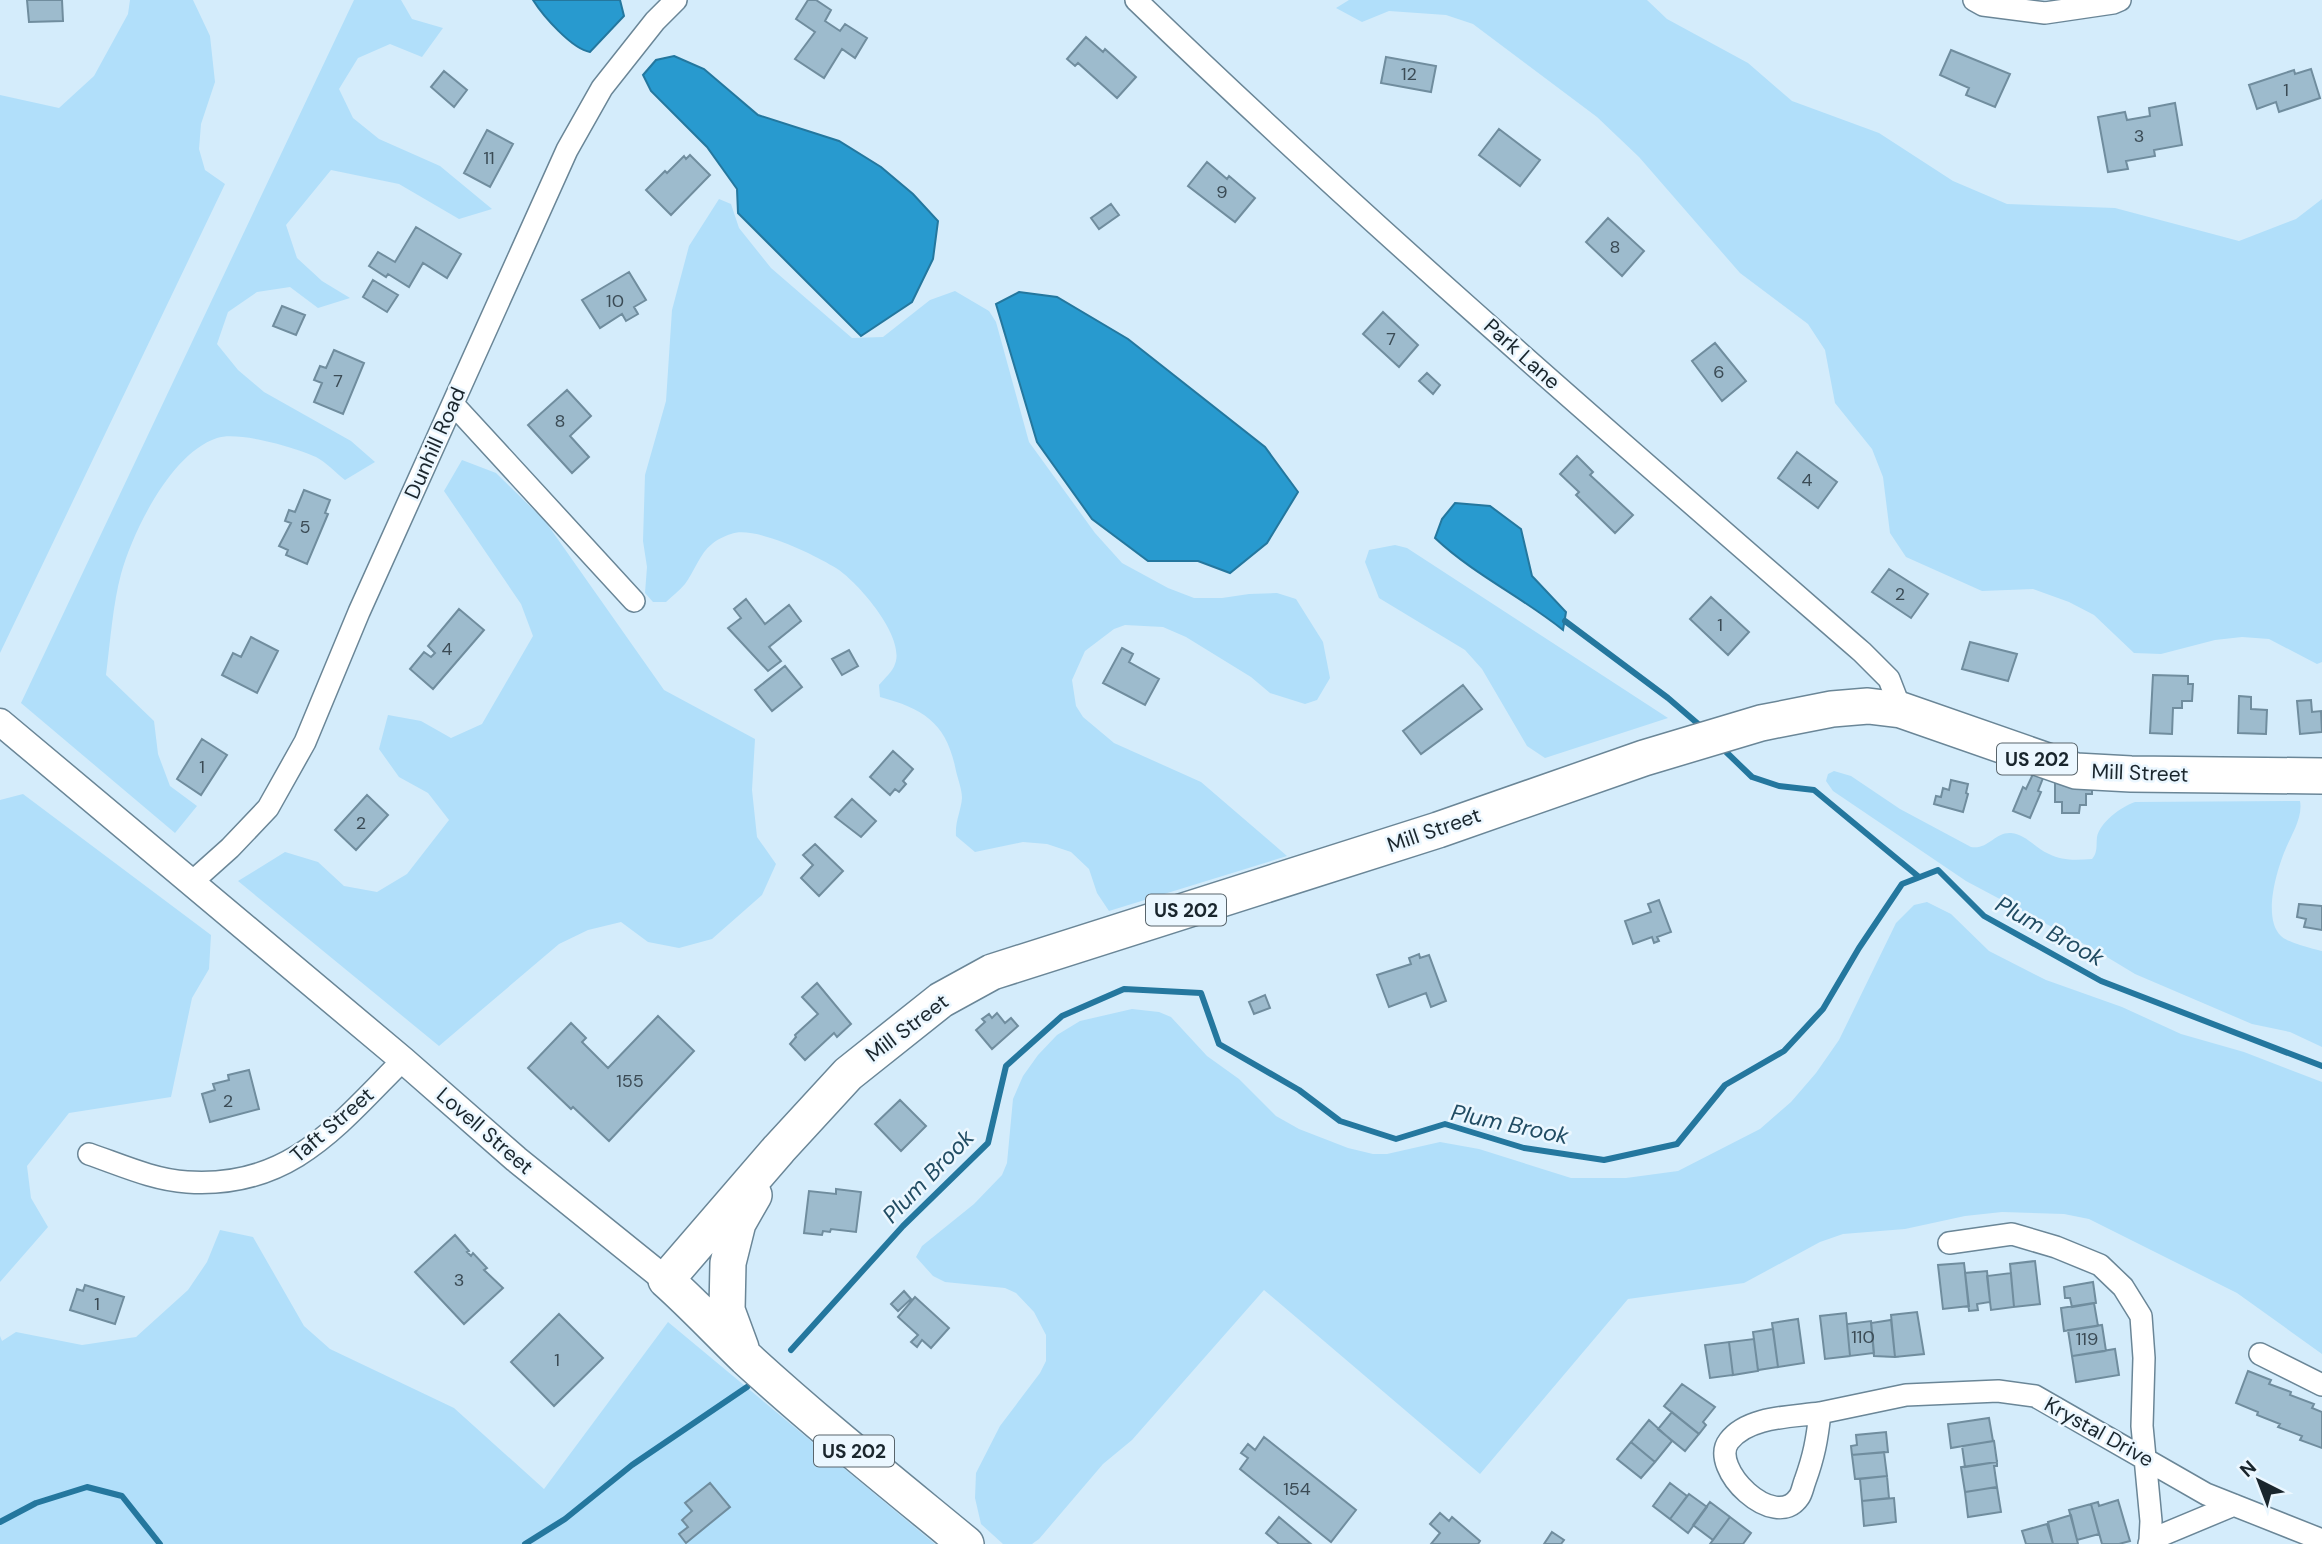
<svg xmlns="http://www.w3.org/2000/svg" width="2322" height="1544" font-family="'DM Sans',sans-serif">
<style>
.green{fill:#b1dffa}
.water{fill:#289acf;stroke:#24779e;stroke-width:2}
.lines{fill:none;stroke-linecap:round;stroke-linejoin:round}
.stream{stroke:#24779e;stroke-width:6}
.building{fill:#9dbbcd;stroke:#708d9e;stroke-width:2}
.minor-casing{stroke:#6a8697;stroke-width:24}
.tertiary-casing{stroke:#6a8697;stroke-width:29}
.primary-casing{stroke:#6a8697;stroke-width:38}
.minor{stroke:#fff;stroke-width:21}
.tertiary{stroke:#fff;stroke-width:26}
.primary{stroke:#fff;stroke-width:35}
.labels{text-anchor:middle;dominant-baseline:central;stroke-width:5;stroke-linejoin:round;paint-order:stroke}
.number-label{font-size:18px;fill:#3b4b55}
.shield{fill:#ebf7ff;stroke:#59656c;stroke-width:2}
.shield-label{font-size:19px;font-weight:bold;fill:#1a262d}
.street-label{font-size:21px;fill:#1a262d;stroke:#ebf7ff}
.water-label{font-size:23px;font-style:italic;fill:#214c63;stroke:#ebf7ff}
</style>
<rect width="100%" height="100%" fill="#d4ecfb"/>
<path class="green" d="M130 0H193L210 36 215 82 201 124 199 149 205 170 225 184 0 653V95L59 108 94 76 128 14Z
M354 0H401L412 19 443 28 422 57 390 44 358 58 339 89 353 118 379 139 440 166 492 209 459 219 399 184 331 170 286 225 297 258 322 281 350 298 318 308 290 287 257 292 228 312 217 344 238 370 264 392 351 441 375 462 345 480C336 473 326 462 316 457 295 447 238 431 217 438 171 453 133 531 121 574 113 603 110 644 106 675L154 721 158 754 170 786 197 806 175 833 21 703Z
M1349 0H1647L1667 19 1748 63 1792 101 1879 133 1953 181 2007 204 2115 208 2239 241 2296 219 2322 199V662L2317 664 2269 639 2242 637 2215 640 2161 654 2134 653 2094 615 2069 602 2033 589 1982 591 1906 557 1890 533 1883 477 1872 449 1835 403 1825 350 1808 324 1740 273 1639 157 1597 117 1473 24 1446 15 1389 11 1362 22 1336 8Z
M719 199 731 204 739 228 771 268 852 338 883 337 930 300 955 291 989 311 996 322 1029 442 1095 533 1122 563 1168 588 1194 598H1222L1249 594 1277 593 1296 599 1323 642 1330 678 1317 700 1305 704 1270 693 1251 677 1186 637 1163 627 1125 625 1114 629 1085 651 1072 680 1076 706 1083 717 1114 743 1201 782 1287 856 1109 911 1097 893 1089 869 1071 852 1047 844 1023 842 975 852 956 836C955 821 961 811 962 798 962 790 958 779 956 771 947 724 925 709 880 697L879 685C884 679 893 671 895 664 906 637 857 581 836 568 815 555 754 525 731 534 725 536 716 540 712 544 700 553 694 572 685 584 679 591 672 596 666 602H653L645 593 647 567 643 541 645 475 666 401 672 310 689 246Z
M462 460 496 473 545 521 664 690 755 739 752 790 757 837 776 864 762 895 712 939 679 948 648 942 621 922 588 930 559 944 439 1046 238 881 285 852 318 862 344 886 377 892 407 874 449 820 428 793 399 777 379 749 388 715 421 721 451 738 482 724 533 636 521 604 444 491Z
M1395 545 1407 548 1668 718 1545 758 1527 746 1482 669 1465 650 1379 598 1365 562 1369 550Z
M1834 771 1851 776 1900 809 1971 847C1988 850 1995 832 2011 833 2027 835 2035 848 2049 854 2062 861 2077 860 2092 859 2098 852 2096 846 2097 837 2100 822 2121 807 2135 802L2300 801C2303 817 2292 834 2286 848 2277 869 2262 918 2281 936 2286 942 2314 949 2322 951V1047L2290 1032 2252 1024 2135 974 2097 951 1966 881 1833 791 1826 781 1828 774Z
M23 794 211 935 209 969 192 998 171 1097 69 1113 27 1166 31 1198 48 1227 0 1282V800Z
M1927 902 1951 914 1989 951 2046 980 2122 1007 2181 1034 2244 1052 2322 1082V1354L2237 1293 2089 1219 2064 1214 2002 1212 1965 1216 1905 1229 1843 1234 1820 1242 1744 1283 1628 1299 1480 1474 1264 1290 1132 1440 1103 1464 1039 1539 1032 1544H1003L981 1524 975 1498 976 1473 1000 1426 1040 1373 1046 1361V1335L1034 1312 1016 1293 1005 1288 945 1282 933 1276 916 1257 922 1246 974 1204 1002 1175 1007 1163 1013 1099 1023 1076 1038 1055 1057 1035 1080 1021 1132 1009 1159 1012 1171 1017 1207 1056 1239 1079 1276 1116 1299 1129 1348 1148 1373 1154H1387L1440 1142 1479 1149 1571 1178H1626L1678 1171 1760 1129 1791 1102 1816 1073 1839 1040 1896 923 1914 905Z
M220 1230 253 1237 304 1326 330 1349 454 1408 544 1489 668 1322 935 1544H0V1336L2 1341 16 1332 82 1345 136 1337 188 1290 207 1262Z"/>
<path class="water" d="M533 0H620L624 16 590 52C572 49 543 16 533 0Z
M674 56 704 69 758 115 839 141 881 167 913 194 938 221 933 259 912 302 861 336 738 213 737 189 707 147 651 91 643 75 656 60Z
M1019 292 1057 297 1128 339 1265 447 1298 492 1267 543 1230 573 1198 561H1148L1092 519 1037 442 996 304Z
M1455 503 1490 506 1521 529 1532 576 1566 612 1563 630C1522 597 1473 574 1435 538L1442 519Z"/>
<g class="lines">
<path class="stream" d="M1565 621 1668 698 1704 729
M1721 747 1752 777 1779 786 1814 790 1919 877
M791 1350 903 1226 988 1143 1006 1066 1062 1016 1124 989 1201 993 1219 1044 1299 1090 1340 1121 1396 1139 1445 1124 1524 1148 1604 1160 1677 1144 1725 1085 1784 1051 1823 1009 1859 948 1902 884 1938 870 1984 916 2101 981 2322 1066
M0 1522 36 1503 87 1487 122 1496 160 1544
M525 1544 565 1519 632 1465 747 1387"/>
</g>
<path class="building" d="M27 0H62L63 21 29 22Z
M808 0H816L831 10 825 21 840 31 845 24 867 38 855 58 842 49 824 78 795 59 815 32 796 19Z
M1086 37 1103 52 1105 49 1136 77 1117 98 1078 63 1075 66 1067 59Z
M1951 50 2010 74 1995 107 1966 95 1969 88 1940 75Z
M1386 57 1436 66 1431 92 1381 83Z
M2311 69 2320 98 2279 112 2276 102 2257 109 2249 85 2294 70 2295 74Z
M444 71 467 90 454 107 431 87Z
M2175 103 2182 145 2154 150 2155 156 2126 161 2128 169 2108 172 2098 117 2125 112 2127 120 2150 116 2149 108Z
M1499 129 1540 160 1520 186 1479 155Z
M487 130 513 144 490 187 464 173Z
M690 155 710 175 671 215 646 190 665 171 667 173 684 156 686 159Z
M1207 162 1227 179 1229 176 1255 198 1235 222 1188 186Z
M1111 204 1119 215 1099 229 1091 218Z
M1608 218 1644 251 1622 276 1586 242Z
M416 227 461 254 447 278 423 263 409 287 388 274 386 277 369 266 378 252 395 262Z
M629 272 646 300 634 307 638 314 626 321 622 314 600 328 582 300Z
M373 280 398 295 387 312 363 297Z
M282 306 305 315 296 335 273 326Z
M1383 312 1418 345 1399 367 1363 334Z
M1715 343 1746 381 1722 401 1692 361Z
M334 350 364 363 343 414 314 402 322 383 314 380 320 366 326 368Z
M1427 373 1440 385 1433 394 1419 381Z
M567 390 591 416 570 436 589 457 572 473 528 425Z
M1797 452 1837 482 1818 508 1778 478Z
M1577 456 1593 472 1590 475 1633 515 1615 533 1576 495 1579 492 1560 474Z
M304 490 330 500 325 513 328 514 307 564 286 555 288 550 279 546 291 523 285 521 289 510 295 512Z
M1889 569 1928 594 1911 618 1872 592Z
M1711 597 1749 632 1728 655 1690 619Z
M746 599 765 624 789 605 801 621 769 647 781 661 768 671 728 628 741 618 734 609Z
M459 609 484 630 433 689 410 669 424 652 431 657 435 653 428 646Z
M251 637 278 651 257 693 222 675 233 653 241 657Z
M1970 642 2017 654 2008 681 1962 669Z
M1122 648 1133 654 1129 662 1159 679 1145 705 1103 683Z
M849 650 858 666 842 675 832 659Z
M785 666 802 687 772 711 755 690Z
M2153 675 2188 676V684H2193L2192 701H2182V708H2173L2172 734 2150 733Z
M1463 685 1482 709 1421 754 1403 731Z
M2239 696 2251 697V709L2267 710 2266 734 2238 733Z
M2311 700 2312 712 2321 711 2322 732 2300 734 2297 701Z
M202 739 227 755 201 795 177 779Z
M893 751 913 769 903 781 906 784 899 792 895 789 890 795 870 777Z
M2033 774 2043 778 2038 791 2041 792 2030 818 2013 811 2023 787 2026 789Z
M1951 780 1968 784 1966 793 1968 794 1963 812 1934 804 1936 796 1941 797 1943 788 1949 790Z
M2055 782H2092V794H2086V805H2080L2079 813H2062V802H2055Z
M367 795 388 815 356 850 335 830Z
M852 799 876 821 861 837 835 817Z
M815 844 843 871 819 896 801 878 813 865 803 855Z
M1659 900 1671 932 1657 937 1659 941 1654 943 1652 937 1633 944 1625 921 1651 912 1648 904Z
M2299 904 2322 906V930L2304 927 2306 919 2297 917Z
M1419 954 1420 958 1429 955 1446 1001 1431 1007 1426 993 1389 1007 1377 975 1411 964 1409 958Z
M817 983 851 1024 837 1037 834 1033 805 1060 790 1044 796 1037 795 1035 818 1014 802 997Z
M1265 995 1270 1008 1254 1014 1249 1002Z
M997 1013 1005 1023 1011 1018 1018 1026 992 1049 976 1030 985 1022 982 1019 989 1014 992 1018Z
M658 1016 694 1051 609 1141 573 1107 571 1109 528 1068 571 1023 586 1038 582 1042 608 1068Z
M249 1070 259 1109 210 1122 202 1094 215 1090 213 1084 229 1080 228 1075Z
M900 1100 926 1126 901 1151 875 1124Z
M836 1189 861 1192 856 1232 831 1229 830 1232 823 1231 822 1235 804 1233 809 1191 836 1194Z
M455 1235 469 1251 467 1252 471 1256 473 1253 487 1268 484 1270 503 1288 464 1324 415 1272Z
M2035 1261 2040 1304 2014 1307 2010 1264Z
M1964 1263 1969 1306 1943 1309 1938 1265Z
M1987 1271 1990 1302 1977 1304 1978 1310 1969 1311 1965 1273Z
M2011 1273 2014 1307 1991 1310 1987 1276Z
M2093 1282 2096 1303 2072 1307 2070 1298H2065L2064 1287Z
M85 1285 124 1297 115 1324 70 1310 77 1289 83 1291Z
M904 1291 911 1299 898 1311 891 1304Z
M915 1297 949 1328 931 1348 922 1340 917 1347 911 1342 918 1335 898 1317Z
M2094 1303 2098 1326 2064 1331 2061 1308Z
M1917 1312 1924 1354 1895 1357 1891 1315Z
M1846 1313 1850 1356 1825 1359 1820 1316Z
M559 1314 603 1358 554 1406 511 1362Z
M1798 1319 1804 1363 1778 1367 1772 1323Z
M1891 1320 1895 1357 1874 1356 1871 1323Z
M1871 1321 1874 1353 1850 1356 1847 1324Z
M2102 1325 2106 1351 2072 1356 2068 1330Z
M1773 1329 1778 1367 1758 1370 1753 1332Z
M1754 1339 1758 1371 1733 1375 1729 1342Z
M1729 1342 1733 1375 1710 1378 1705 1345Z
M2115 1349 2119 1375 2076 1382 2072 1356Z
M2248 1371 2271 1380 2269 1384 2291 1392 2290 1395 2314 1404 2312 1408 2322 1412V1448L2300 1440 2302 1436 2278 1427 2280 1424 2257 1415 2258 1412 2236 1403Z
M1682 1384 1715 1407 1703 1422 1706 1425 1699 1434 1664 1406Z
M1672 1412 1699 1434 1685 1451 1658 1429Z
M1989 1418 1993 1441 1951 1448 1948 1424Z
M1649 1420 1672 1441 1655 1462 1631 1442Z
M1886 1432 1888 1452 1852 1455 1851 1446 1857 1445 1856 1435Z
M1264 1437 1356 1510 1331 1542 1240 1469 1248 1458 1241 1453 1248 1444 1255 1450Z
M1994 1441 1997 1462 1965 1467 1962 1446Z
M1631 1442 1655 1462 1641 1478 1617 1459Z
M1884 1452 1887 1476 1855 1479 1852 1455Z
M1997 1462V1466H1994L1997 1487 1965 1492 1961 1467Z
M1887 1476 1889 1498 1862 1501 1860 1479Z
M710 1483 730 1507 686 1543 679 1534 688 1527 682 1520 692 1511 685 1503Z
M1670 1483 1687 1496 1670 1519 1653 1506Z
M1997 1487 2001 1512 1968 1517 1965 1492Z
M1689 1494 1707 1507 1688 1533 1670 1519Z
M1894 1498 1896 1522 1864 1526 1862 1501Z
M2118 1500 2130 1541 2119 1544H2102L2091 1504 2098 1502 2099 1506Z
M1710 1502 1730 1517 1713 1540 1693 1525Z
M2091 1504 2099 1534 2077 1540 2069 1510Z
M1440 1513 1449 1521 1452 1517 1480 1541 1478 1544H1431L1440 1533 1430 1524Z
M2071 1515 2078 1544H2053L2048 1522Z
M1279 1517 1311 1544H1279L1266 1533Z
M1730 1517 1751 1533 1743 1544H1710Z
M2047 1524 2053 1544H2026L2022 1531Z
M1552 1532 1564 1540 1561 1544H1544Z"/>
<g class="lines">
<defs>
<path id="minor" d="M1136 0C1370 226 1617 439 1862 652L1889 679 1901 710
M1974 0 1983 5 2045 13 2113 3 2120 0
M453 404 634 601
M192 882 230 848 268 808 305 742 359 612 567 150 602 88 655 21 676 0
M89 1154C121 1165 154 1180 187 1182 290 1189 337 1126 403 1060
M1949 1243 2012 1234 2056 1247 2100 1265 2123 1287 2141 1316 2144 1358 2142 1426 2151 1521 2150 1540
M2260 1354 2322 1385
M1820 1413 1906 1395 1998 1391 2035 1396 2206 1494 2322 1540
M1820 1413C1817 1440 1814 1456 1805 1481 1803 1486 1802 1493 1799 1497 1775 1533 1708 1468 1729 1441 1748 1416 1792 1417 1820 1413Z
M2149 1544 2150 1540 2234 1505"/>
<path id="tertiary" d="M0 722 403 1060 516 1159 666 1280"/>
<path id="primary" d="M741 1348 727 1310 728 1263 738 1223 754 1195
M966 1544C892 1483 817 1423 746 1358 719 1332 694 1305 666 1280L779 1149 848 1074 941 1000 992 972 1438 830 1644 758 1761 723 1832 709 1868 706 1901 710 2076 771 2131 774 2322 776"/>
</defs>
<use href="#minor" class="minor-casing"/>
<use href="#tertiary" class="tertiary-casing"/>
<use href="#primary" class="primary-casing"/>
<use href="#minor" class="minor"/>
<use href="#tertiary" class="tertiary"/>
<use href="#primary" class="primary"/>
</g>
<g class="labels">
<g class="number-label">
<text x="1409" y="74">12</text>
<text x="2286" y="90">1</text>
<text x="2139" y="136">3</text>
<text x="489" y="158">11</text>
<text x="1222" y="192">9</text>
<text x="1615" y="247">8</text>
<text x="615" y="301">10</text>
<text x="1391" y="339">7</text>
<text x="1719" y="372">6</text>
<text x="338" y="381">7</text>
<text x="560" y="421">8</text>
<text x="1807" y="480">4</text>
<text x="305" y="527">5</text>
<text x="1900" y="594">2</text>
<text x="1720" y="625">1</text>
<text x="447" y="649">4</text>
<text x="202" y="767">1</text>
<text x="361" y="823">2</text>
<text x="630" y="1081">155</text>
<text x="228" y="1101">2</text>
<text x="459" y="1280">3</text>
<text x="97" y="1304">1</text>
<text x="1863" y="1337">110</text>
<text x="2087" y="1339">119</text>
<text x="557" y="1360">1</text>
<text x="1297" y="1489">154</text>
</g>
<g class="shield">
<rect x="1997" y="743.5" width="80" height="31" rx="5"/>
<rect x="1146" y="894.5" width="80" height="31" rx="5"/>
<rect x="814" y="1435.5" width="80" height="31" rx="5"/>
</g>
<g class="shield-label">
<text x="2037" y="759">US 202</text>
<text x="1186" y="910">US 202</text>
<text x="854" y="1451">US 202</text>
</g>
<g class="street-label">
<text transform="translate(1522 354) rotate(42)">Park Lane</text>
<text transform="translate(435 443) rotate(-66)">Dunhill Road</text>
<text transform="translate(2140 773) rotate(2)">Mill Street</text>
<text transform="translate(1434 830) rotate(-19)">Mill Street</text>
<text transform="translate(907 1028) rotate(-37)">Mill Street</text>
<text transform="translate(332 1125) rotate(-41)">Taft Street</text>
<text transform="translate(485 1131) rotate(41)">Lovell Street</text>
<text transform="translate(2099 1432) rotate(29)">Krystal Drive</text>
</g>
<g class="water-label">
<text transform="translate(2050 931) rotate(29)">Plum Brook</text>
<text transform="translate(1510 1124) rotate(12)">Plum Brook</text>
<text transform="translate(928 1176) rotate(-46)">Plum Brook</text>
</g>
</g>
<g transform="translate(2259 1481) rotate(318)" stroke="#ebf7ff" stroke-width="5" paint-order="stroke">
<path d="M0-5L12 26L0 18L-12 26Z" fill="#1a262d"/>
<text y="-10" font-size="19" font-weight="bold" text-anchor="middle" fill="#1a262d">N</text>
</g>
</svg>
